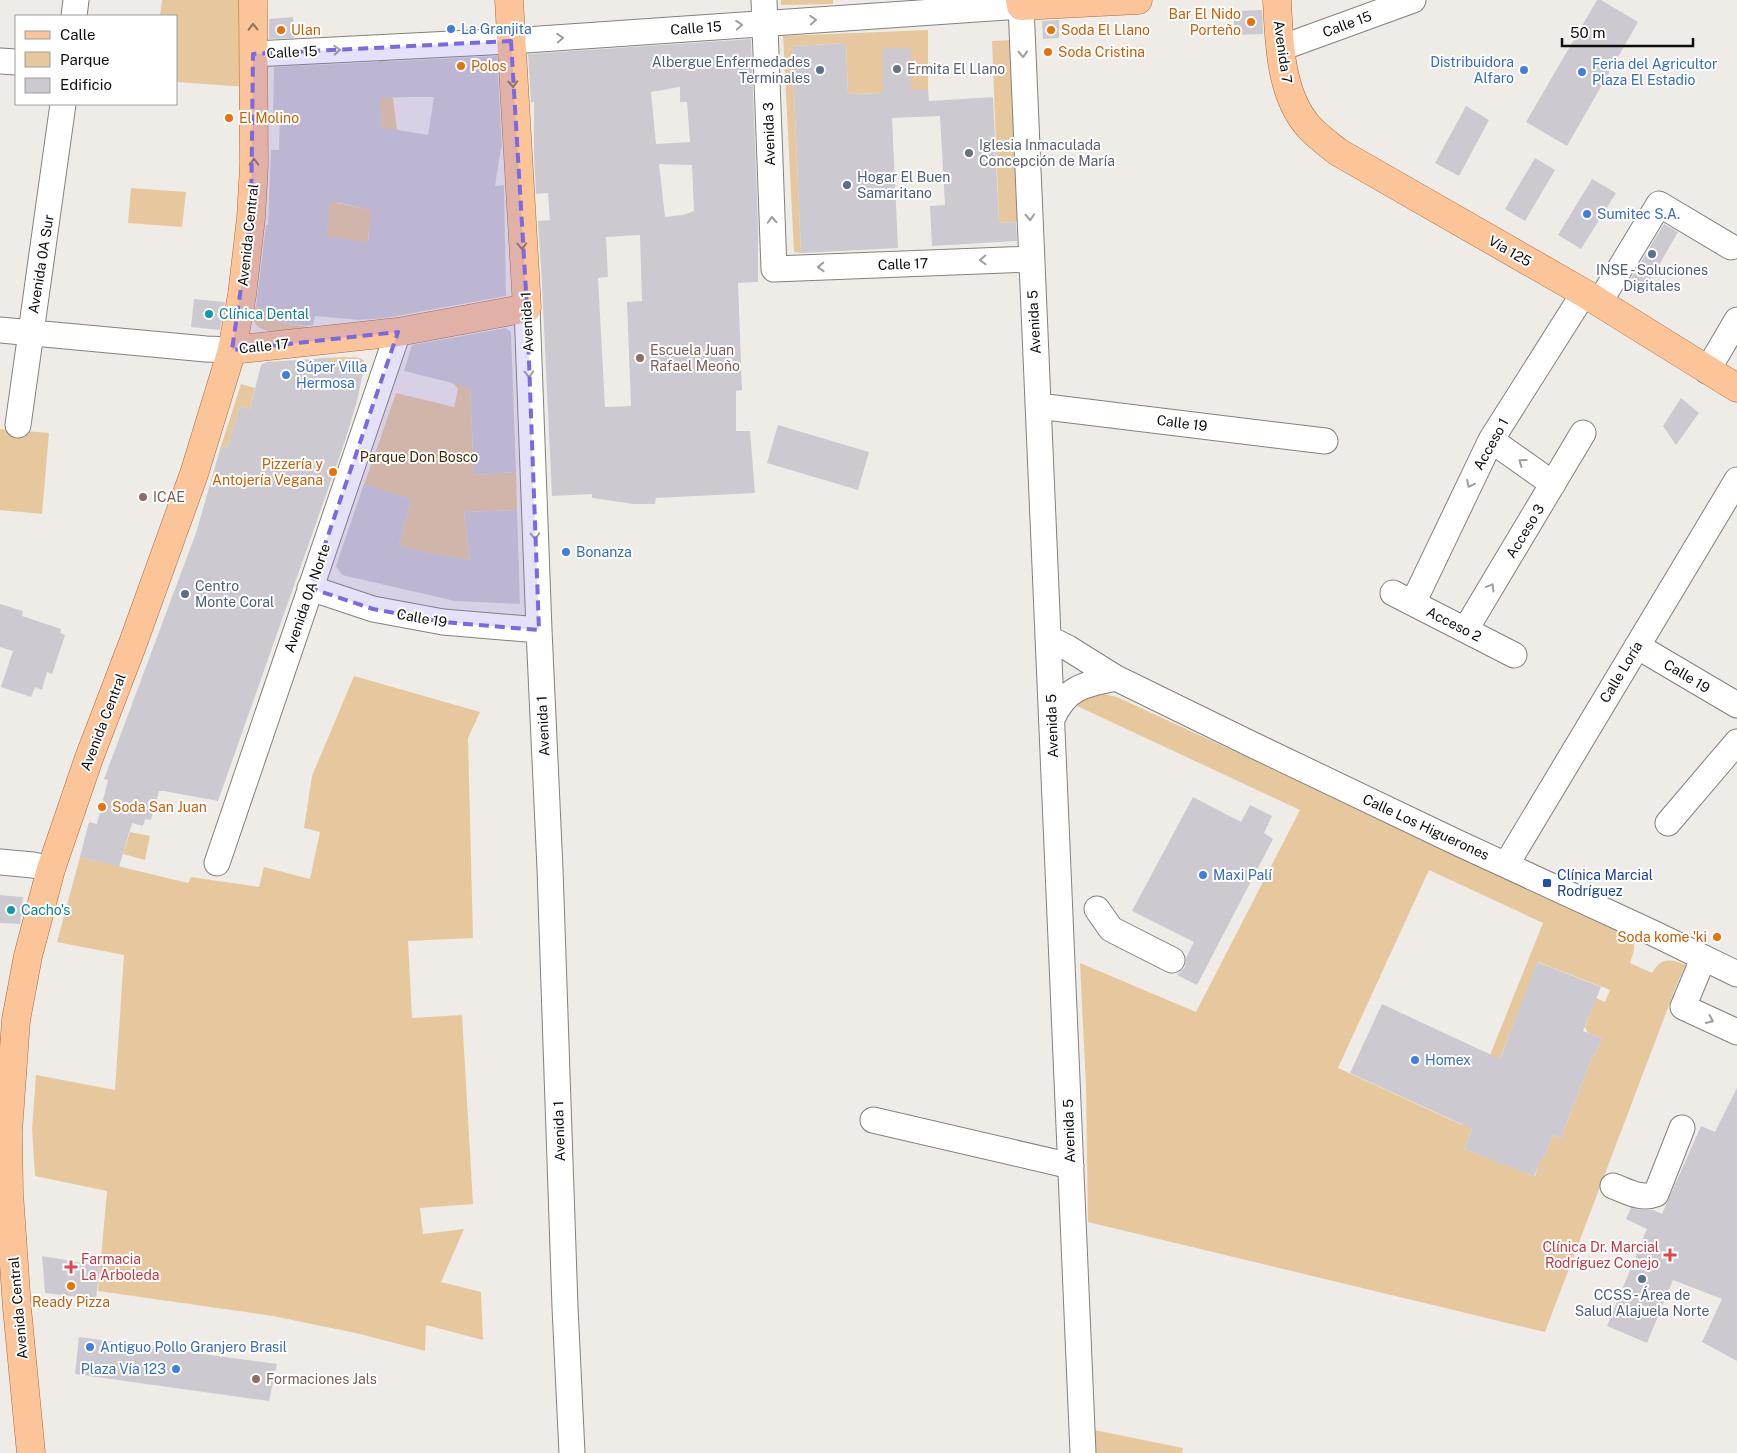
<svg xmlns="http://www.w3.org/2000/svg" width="1737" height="1453" font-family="'Public Sans',sans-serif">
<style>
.green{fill:#e7c89e;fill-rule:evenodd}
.building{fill:#cccad0;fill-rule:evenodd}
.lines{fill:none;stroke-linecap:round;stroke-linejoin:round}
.minor-casing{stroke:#84817c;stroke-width:27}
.major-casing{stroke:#a76b3b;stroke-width:29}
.minor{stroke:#fff;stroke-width:25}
.major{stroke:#fbc499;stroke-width:28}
.oneway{stroke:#9f9e9e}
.oneway2{stroke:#91725a}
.marked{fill:#7c68e3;fill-opacity:0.2;stroke:#7c68e3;stroke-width:4;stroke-dasharray:10 6;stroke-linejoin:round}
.food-dot{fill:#e8710a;stroke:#fff;stroke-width:2}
.shop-dot{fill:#3f7fe0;stroke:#fff;stroke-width:2}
.worship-dot{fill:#6b7280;stroke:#fff;stroke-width:2}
.service-dot{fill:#5c6f8a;stroke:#fff;stroke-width:2}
.culture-dot{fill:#0f9aa8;stroke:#fff;stroke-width:2}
.education-dot{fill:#8d6e63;stroke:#fff;stroke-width:2}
.transit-dot{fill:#1a4fb4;stroke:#fff;stroke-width:2}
.health-dot{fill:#e0444e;stroke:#fff;stroke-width:2}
.labels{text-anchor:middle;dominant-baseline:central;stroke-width:4;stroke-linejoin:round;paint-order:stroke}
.food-label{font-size:14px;fill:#c56008;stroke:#fff;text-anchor:start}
.street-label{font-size:14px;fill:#0f0d0c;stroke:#fff}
.shop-label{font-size:14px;fill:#366cbe;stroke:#fff;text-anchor:start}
.service-label{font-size:14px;fill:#4e5e75;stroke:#fff;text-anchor:start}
.worship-label{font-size:14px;fill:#5b616d;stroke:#fff;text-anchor:start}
.culture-label{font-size:14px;fill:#0d838f;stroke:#fff;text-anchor:start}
.education-label{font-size:14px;fill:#785e54;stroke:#fff;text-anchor:start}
.park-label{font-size:14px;fill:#432c05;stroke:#fff}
.transit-label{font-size:14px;fill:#164399;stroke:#fff;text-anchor:start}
.health-label{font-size:14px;fill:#be3a42;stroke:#fff;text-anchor:end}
</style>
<rect width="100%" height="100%" fill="#efece7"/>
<path class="green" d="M162 0H245L247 87 176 82V16H160Z
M781 0H833V4L781 5Z
M928 30V90H911V48H883V93L848 94 846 43 792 46 801 253 794 252 783 36Z
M1010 40 1017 222 999 223 992 41Z
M378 58H388L397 130 381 137Z
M340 179 337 203 396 215 369 229 368 242 325 240V233H327L331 188Z
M131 188 186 192 182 227 128 223Z
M255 307 272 310 270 320 313 328C293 330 244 342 255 307Z
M459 355 461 387H470L474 475 516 472 517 510 464 512 470 560 421 552 399 545 411 499 364 485 396 393 454 407 458 389 454 384 449 382 455 356Z
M345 357C353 358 361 355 365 363L363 373C355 371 346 369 339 366 328 361 329 356 317 363L319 358Z
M241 384 255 388 250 409 240 406 227 448 221 446Z
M0 429 49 433 42 514 0 510Z
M354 676 480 712 468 738 473 938 408 941 412 1018 462 1015 473 1204 420 1208 423 1234 464 1229 441 1282 481 1292 483 1340 426 1325 425 1351 360 1334 273 1316 98 1291 107 1191 35 1176 32 1129 36 1075 115 1090 124 955 57 942 80 857 188 883 191 877 259 887 264 867 310 879 320 832 304 828 312 776Z
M1094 694H1104L1117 697 1627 933C1638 944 1634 950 1630 963L1652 973C1661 957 1671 959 1686 965L1677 984 1545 1332 1088 1222 1086 1088 1080 963 1196 1012 1300 810 1077 706 1085 698ZM1429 870 1543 923 1462 1125 1338 1068ZM1538 962 1610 990 1605 1002 1596 998 1585 1027 1588 1033 1602 1038 1595 1056 1593 1055 1561 1138 1553 1135 1545 1157 1511 1144 1539 1164 1535 1176 1464 1149Z
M130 832 150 836 145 860 123 854Z
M1094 1430 1183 1448 1182 1453H1095Z"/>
<path class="building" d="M1597 0H1601L1638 22 1567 146 1526 122Z
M1262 10 1263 34 1234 35V11Z
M293 17 294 38 269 39V19Z
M1059 20V38L1043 39 1042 21Z
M751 39 758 225V282L738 283 742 390 736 391V431H750L755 493 656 498 655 504H633L592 498V494L552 496 542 285 538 221 550 220 548 193 536 194 534 154V102H531L528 54ZM680 87V102H687L690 142 656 144 651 92ZM659 164 692 165 694 211 683 215 665 217ZM640 235 642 301 627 302 631 406 605 407 598 278 608 277 606 237Z
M846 43 848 94 883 93V48H911V90H928L929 101 993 97 999 223 1016 222 1017 241 932 246 930 206 945 205 940 116 892 118 898 248 801 253 792 46Z
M497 56 502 148H501L495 186 504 185 506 296 386 318 359 320 315 316 313 325 306 326 270 320 272 310 256 307 266 225H268L271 150H279L280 114H273L274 67ZM407 97H434L428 135 381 127 380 98ZM330 201 371 210 368 242 327 237Z
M1466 106 1489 120 1459 176 1435 163Z
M1535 158 1555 170 1525 221 1505 209Z
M1592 179 1616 193 1581 249 1558 235Z
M1664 224 1678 232 1642 294 1627 285Z
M194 299 225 302 220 330 191 327Z
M506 328 511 332 516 472 474 475 470 387H461V385L404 371 412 345Z
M328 358 338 366 363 373 357 401 345 441 218 801 164 791H159L151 820 145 819 143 826 132 823 119 867 80 857 89 822 97 824 108 780 104 779 196 533 221 446 227 448 240 406 250 409 261 365 267 362Z
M1681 398 1699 413 1676 445 1663 426Z
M778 425 869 452 858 490 767 463Z
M364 484 411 499 399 545 423 552 470 560 464 512 517 510 520 604 455 601 342 575 336 566Z
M0 604 23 611 22 616 61 629 60 633 65 635 52 674 47 672 42 690 35 687 31 697 1 687 13 651 0 647Z
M1193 797 1241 822 1250 805 1272 816 1264 833 1273 839 1197 985 1177 975 1185 967 1186 958 1194 942 1132 911Z
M0 895 23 897 20 924 0 923Z
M1537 962 1601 987 1583 1031 1602 1038 1595 1056 1593 1055 1561 1138 1553 1135 1545 1157 1543 1156 1534 1176 1464 1149 1472 1129 1350 1073 1382 1004 1500 1059Z
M1737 1088V1361L1702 1342 1722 1299 1673 1280 1647 1343 1607 1326 1647 1229 1626 1219 1631 1208 1643 1210H1653L1662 1214 1701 1126 1715 1132Z
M42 1256 100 1266 96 1299 45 1293Z
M79 1337 277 1364 269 1401 75 1374Z"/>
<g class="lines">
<defs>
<path id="minor" d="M764 0 774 269 1032 259
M74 16 76 0
M1281 48 1413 0
M253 54 511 41 1021 6 1083 1453
M0 61 16 62
M1599 303 1659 204 1731 247
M527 308 539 630 550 869 565 1307 572 1453
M0 330 206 349 232 350
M1707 371 1737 320
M1038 406 1325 441
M18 425 63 104
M1491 440 1553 484
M310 588 373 609 443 622 539 630
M1393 593 1514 655
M1413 603 1491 440 1584 293
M1466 629 1583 433
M1048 638 1068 648 1116 678 1251 744 1456 842 1653 933 1737 974
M1637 646 1737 705
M1052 719C1066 687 1085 684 1116 678
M1668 823 1737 742
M0 862 33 865 51 869
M217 863 398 332
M1506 865 1737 480
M1097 909 1111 929 1172 960
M1703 959 1683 1007 1737 1032
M873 1120 1071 1166
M1613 1186C1627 1191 1641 1200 1656 1194L1682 1128"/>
<path id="major" d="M1020 0 1021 6 1138 0
M1277 0C1279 41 1280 95 1309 127 1317 136 1328 144 1338 152L1584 293 1737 388
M232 350 398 332 527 308 509 0
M31 1453 17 1308 9 1193 8 1132 16 1020 28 956 51 869 89 758 133 643 194 474 232 350 242 295 251 218 254 165 253 0"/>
</defs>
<use href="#minor" class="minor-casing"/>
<use href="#major" class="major-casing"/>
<use href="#minor" class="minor"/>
<use href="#major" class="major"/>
</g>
<defs><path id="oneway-chevron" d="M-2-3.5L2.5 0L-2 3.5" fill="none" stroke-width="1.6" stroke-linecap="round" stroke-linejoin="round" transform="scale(1.25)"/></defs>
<g class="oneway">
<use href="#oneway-chevron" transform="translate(813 20) rotate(-4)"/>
<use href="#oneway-chevron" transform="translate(739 25) rotate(-4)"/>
<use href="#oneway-chevron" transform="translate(560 38) rotate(-4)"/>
<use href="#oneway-chevron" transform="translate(337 50) rotate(-3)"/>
<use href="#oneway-chevron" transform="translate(1023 54) rotate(87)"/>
<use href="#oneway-chevron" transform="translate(1030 217) rotate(87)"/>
<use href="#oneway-chevron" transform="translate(772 220) rotate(-93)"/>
<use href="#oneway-chevron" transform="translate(983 260) rotate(178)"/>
<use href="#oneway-chevron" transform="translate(821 267) rotate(178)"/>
<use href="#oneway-chevron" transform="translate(529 374) rotate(88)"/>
<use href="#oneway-chevron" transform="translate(1522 462) rotate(-144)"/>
<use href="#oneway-chevron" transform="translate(1470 484) rotate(116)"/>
<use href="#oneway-chevron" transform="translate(535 536) rotate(88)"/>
<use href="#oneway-chevron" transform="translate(1491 587) rotate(-59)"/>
<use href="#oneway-chevron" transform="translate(1710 1020) rotate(25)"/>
</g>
<g class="oneway2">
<use href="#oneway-chevron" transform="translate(253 27) rotate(-91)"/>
<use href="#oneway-chevron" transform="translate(513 84) rotate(87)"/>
<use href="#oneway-chevron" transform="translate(254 162) rotate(-89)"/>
<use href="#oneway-chevron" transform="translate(522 246) rotate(86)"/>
</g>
<path class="marked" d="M511 41 527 308 539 630 443 622 373 609 310 588 398 332 232 350 251 218 253 54Z"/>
<g class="food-dot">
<circle cx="1251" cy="22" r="5"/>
<circle cx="281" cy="30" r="5"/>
<circle cx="1051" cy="30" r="5"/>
<circle cx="1048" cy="52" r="5"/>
<circle cx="461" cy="66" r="5"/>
<circle cx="229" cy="118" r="5"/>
<circle cx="333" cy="472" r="5"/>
<circle cx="102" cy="807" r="5"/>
<circle cx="1717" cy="937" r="5"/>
<circle cx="71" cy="1286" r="5"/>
</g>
<g class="shop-dot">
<circle cx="451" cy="29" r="5"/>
<circle cx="1524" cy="70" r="5"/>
<circle cx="1582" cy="72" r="5"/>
<circle cx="1587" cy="214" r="5"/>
<circle cx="286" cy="375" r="5"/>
<circle cx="566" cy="552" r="5"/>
<circle cx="1203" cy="875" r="5"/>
<circle cx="1415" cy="1060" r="5"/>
<circle cx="90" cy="1347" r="5"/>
<circle cx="176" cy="1369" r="5"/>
</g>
<g class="worship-dot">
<circle cx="897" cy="69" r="5"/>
<circle cx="969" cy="153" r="5"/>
</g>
<g class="service-dot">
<circle cx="820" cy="70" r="5"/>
<circle cx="847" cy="185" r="5"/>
<circle cx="1652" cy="254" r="5"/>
<circle cx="185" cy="594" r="5"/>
<circle cx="1642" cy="1279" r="5"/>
</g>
<g class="culture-dot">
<circle cx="209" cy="314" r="5"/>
<circle cx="11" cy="910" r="5"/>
</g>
<g class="education-dot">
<circle cx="640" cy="358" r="5"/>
<circle cx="143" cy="497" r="5"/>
<circle cx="256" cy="1379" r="5"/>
</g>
<rect class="transit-dot" x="1542" y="878" width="10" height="10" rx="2.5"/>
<g class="health-dot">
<path d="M1667.5 1247.5h5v5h5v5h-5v5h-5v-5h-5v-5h5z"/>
<path d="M68.5 1259.5h5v5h5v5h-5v5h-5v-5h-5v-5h5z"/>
</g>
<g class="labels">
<g class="food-label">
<text x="1241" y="14" text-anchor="end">Bar El Nido<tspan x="1241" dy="16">Porteño</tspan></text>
<text x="291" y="30">Ulan</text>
<text x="1061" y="30">Soda El Llano</text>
<text x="1058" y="52">Soda Cristina</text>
<text x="471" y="66">Polos</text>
<text x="239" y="118">El Molino</text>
<text x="323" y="464" text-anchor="end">Pizzería y<tspan x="323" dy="16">Antojería Vegana</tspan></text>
<text x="112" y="807">Soda San Juan</text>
<text x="1707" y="937" text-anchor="end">Soda kome 'ki</text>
<text x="71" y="1302" text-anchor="middle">Ready Pizza</text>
</g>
<g class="street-label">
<text transform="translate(1347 24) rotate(-20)">Calle 15</text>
<text transform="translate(696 28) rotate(-4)">Calle 15</text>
<text transform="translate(292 52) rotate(-3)">Calle 15</text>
<text transform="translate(1283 52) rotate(82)">Avenida 7</text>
<text transform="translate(769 134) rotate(-92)">Avenida 3</text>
<text transform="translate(248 235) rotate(-84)">Avenida Central</text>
<text transform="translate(1510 251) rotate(30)">Vía 125</text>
<text transform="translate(41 264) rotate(-81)">Avenida 0A Sur</text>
<text transform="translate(903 264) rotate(-2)">Calle 17</text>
<text transform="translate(527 322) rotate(-93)">Avenida 1</text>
<text transform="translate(1034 322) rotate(-93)">Avenida 5</text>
<text transform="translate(264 346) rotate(-6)">Calle 17</text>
<text transform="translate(1182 423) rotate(7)">Calle 19</text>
<text transform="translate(1491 444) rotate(-61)">Acceso 1</text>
<text transform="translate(1525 531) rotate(-59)">Acceso 3</text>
<text transform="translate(307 598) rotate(-71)">Avenida 0A Norte</text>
<text transform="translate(422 618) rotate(10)">Calle 19</text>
<text transform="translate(1454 624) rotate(27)">Acceso 2</text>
<text transform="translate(1621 672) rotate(-59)">Calle Loría</text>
<text transform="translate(1687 676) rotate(31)">Calle 19</text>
<text transform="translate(103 722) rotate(-69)">Avenida Central</text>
<text transform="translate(543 726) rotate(-93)">Avenida 1</text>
<text transform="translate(1052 726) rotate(-92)">Avenida 5</text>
<text transform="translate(1426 827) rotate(25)">Calle Los Higuerones</text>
<text transform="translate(559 1131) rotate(-92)">Avenida 1</text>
<text transform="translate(1069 1131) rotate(-92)">Avenida 5</text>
<text transform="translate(18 1308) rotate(-95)">Avenida Central</text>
</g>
<g class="shop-label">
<text x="461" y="29">La Granjita</text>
<text x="1514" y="62" text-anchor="end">Distribuidora<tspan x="1514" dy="16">Alfaro</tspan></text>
<text x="1592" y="64">Feria del Agricultor<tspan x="1592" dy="16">Plaza El Estadio</tspan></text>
<text x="1597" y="214">Sumitec S.A.</text>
<text x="296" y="367">Súper Villa<tspan x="296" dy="16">Hermosa</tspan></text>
<text x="576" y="552">Bonanza</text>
<text x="1213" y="875">Maxi Palí</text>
<text x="1425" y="1060">Homex</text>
<text x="100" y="1347">Antiguo Pollo Granjero Brasil</text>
<text x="166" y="1369" text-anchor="end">Plaza Vía 123</text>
</g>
<g class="service-label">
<text x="810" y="62" text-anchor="end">Albergue Enfermedades<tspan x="810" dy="16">Terminales</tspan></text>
<text x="857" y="177">Hogar El Buen<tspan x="857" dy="16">Samaritano</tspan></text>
<text x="1652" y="270" text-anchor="middle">INSE - Soluciones<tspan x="1652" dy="16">Digitales</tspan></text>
<text x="195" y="586">Centro<tspan x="195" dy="16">Monte Coral</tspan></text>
<text x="1642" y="1295" text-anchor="middle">CCSS - Área de<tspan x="1642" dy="16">Salud Alajuela Norte</tspan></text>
</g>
<g class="worship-label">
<text x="907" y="69">Ermita El Llano</text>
<text x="979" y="145">Iglesia Inmaculada<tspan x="979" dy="16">Concepción de María</tspan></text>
</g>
<g class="culture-label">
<text x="219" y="314">Clínica Dental</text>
<text x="21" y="910">Cacho's</text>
</g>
<g class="education-label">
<text x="650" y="350">Escuela Juan<tspan x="650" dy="16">Rafael Meoño</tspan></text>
<text x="153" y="497">ICAE</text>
<text x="266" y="1379">Formaciones Jals</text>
</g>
<g class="park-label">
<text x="419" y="457">Parque Don Bosco</text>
</g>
<g class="transit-label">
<text x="1557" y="875">Clínica Marcial<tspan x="1557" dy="16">Rodríguez</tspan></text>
</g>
<g class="health-label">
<text x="1659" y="1247">Clínica Dr. Marcial<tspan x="1659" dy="16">Rodríguez Conejo</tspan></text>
<text x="81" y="1259" text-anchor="start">Farmacia<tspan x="81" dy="16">La Arboleda</tspan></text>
</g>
</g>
<rect x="15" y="15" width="162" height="90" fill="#ffffff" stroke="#9f9e9e"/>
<rect x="25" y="31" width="25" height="8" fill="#fbc499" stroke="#9f9e9e"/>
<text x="60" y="40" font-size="15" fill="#0f0d0c">Calle</text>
<rect x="25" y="52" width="25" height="15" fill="#e7c89e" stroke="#9f9e9e"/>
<text x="60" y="65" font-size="15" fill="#0f0d0c">Parque</text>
<rect x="25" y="78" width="25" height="15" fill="#cccad0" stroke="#9f9e9e"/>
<text x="60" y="90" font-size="15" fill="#0f0d0c">Edificio</text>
<path d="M1562 38v8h131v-8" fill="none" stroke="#0f0d0c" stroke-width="2.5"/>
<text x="1570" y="38" font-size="15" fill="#0f0d0c" stroke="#ffffff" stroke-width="4" paint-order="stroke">50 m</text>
</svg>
